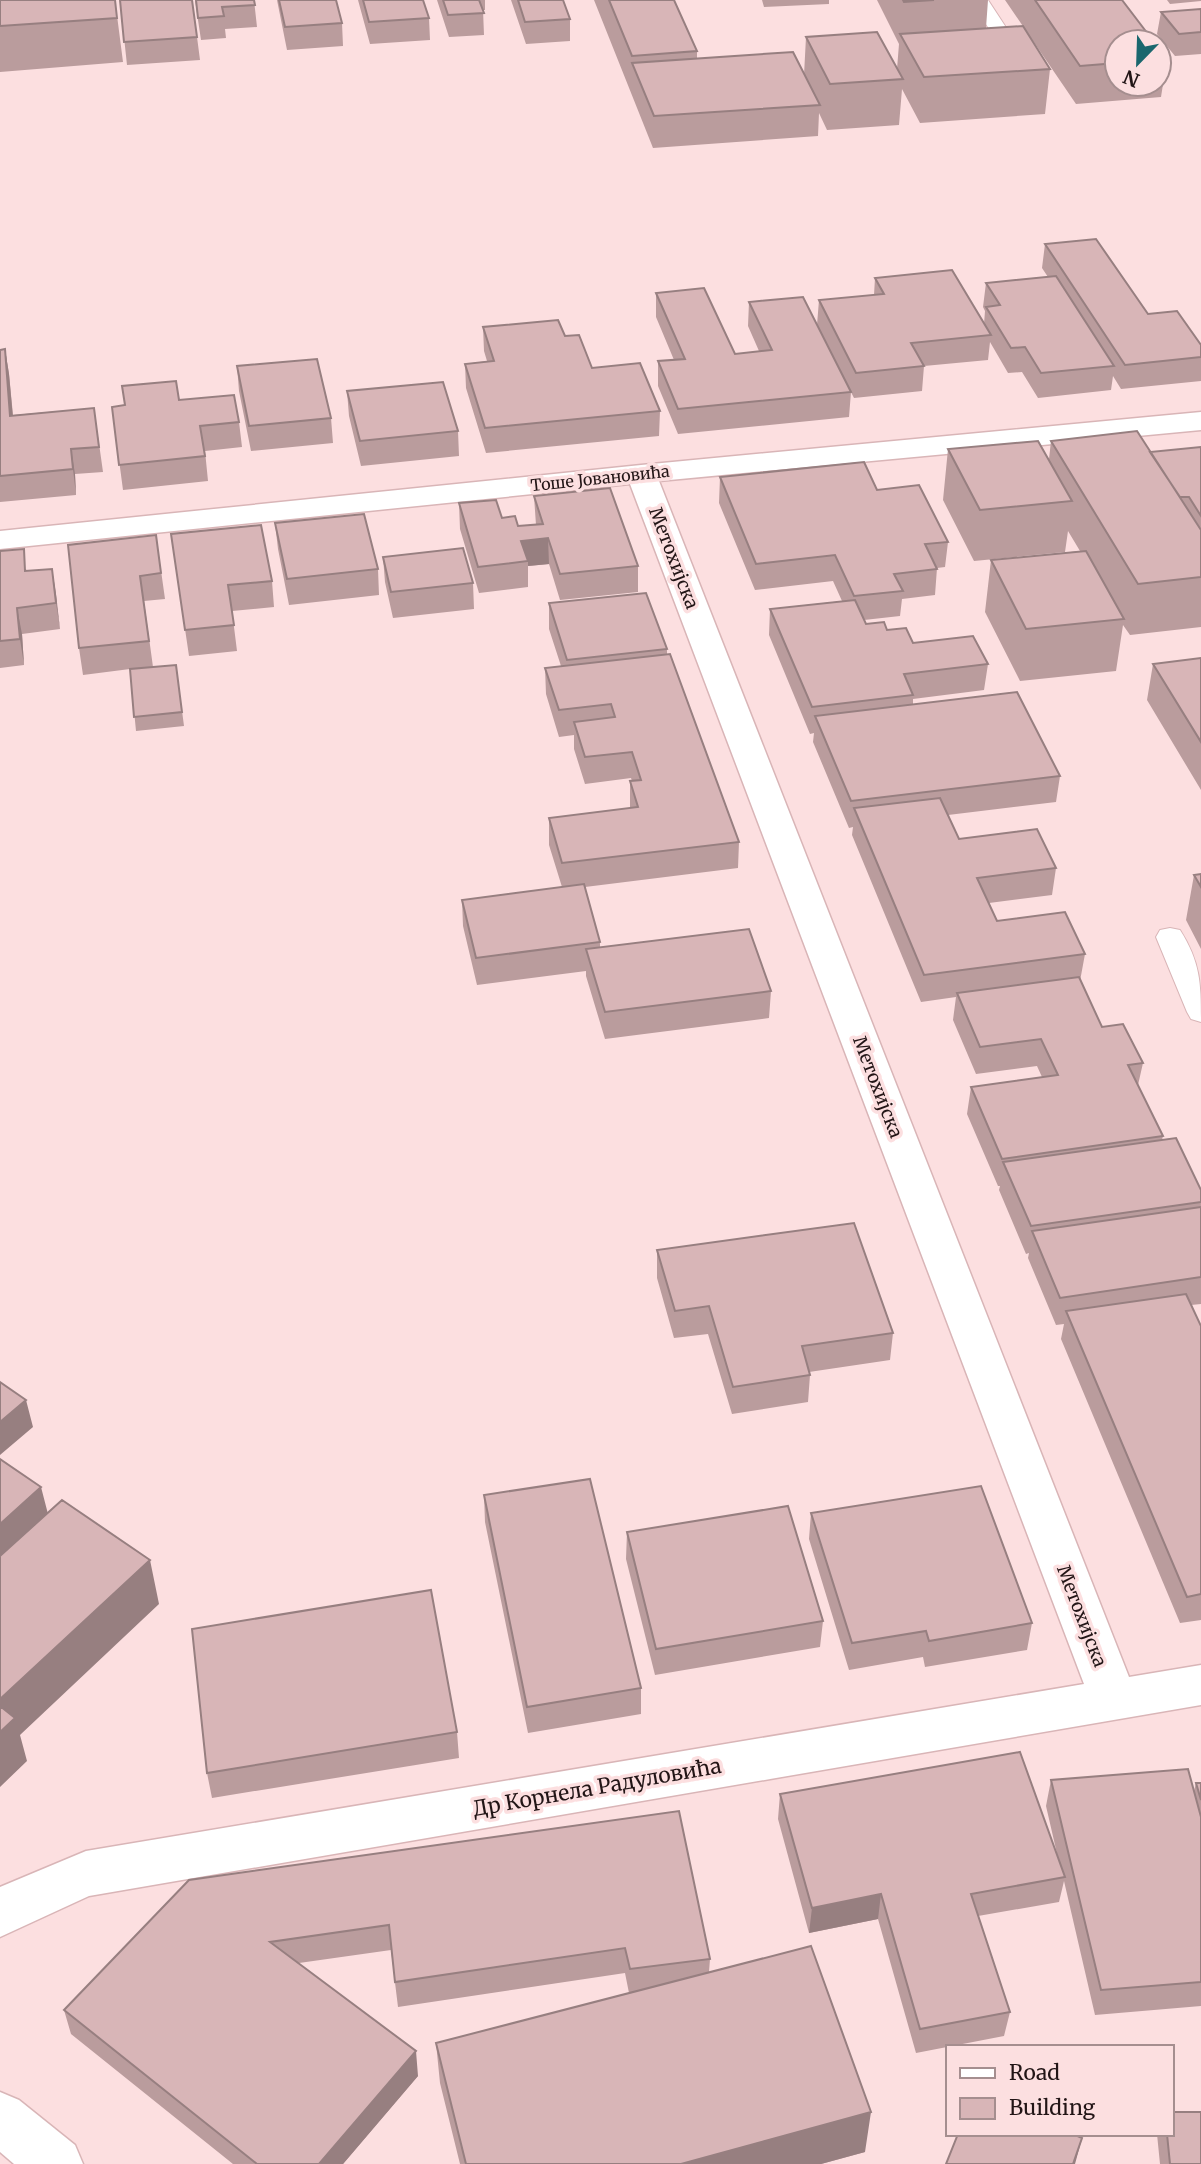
<svg xmlns="http://www.w3.org/2000/svg" width="1201" height="2164" font-family="Merriweather,serif">
<style>
.lines{fill:none;stroke-linecap:round;stroke-linejoin:round}
.service-casing{stroke:#d9b5b7;stroke-width:2}
.minor-casing{stroke:#d9b5b7;stroke-width:3}
.secondary-casing{stroke:#d9b5b7;stroke-width:3}
.service{fill:#fff;fill-rule:evenodd}
.minor{fill:#fff;fill-rule:evenodd}
.secondary{fill:#fff;fill-rule:evenodd}
.wall{fill:#ba9c9d}
.shaded-wall{fill:#977f80}
.building{fill:#d8b5b7;stroke:#977f80;stroke-width:2}
.labels{text-anchor:middle;dominant-baseline:central;stroke-width:7;stroke-linejoin:round;paint-order:stroke}
.far-street-label{font-size:16px;fill:#221516;stroke:#fcdfe0}
.street-label{font-size:18px;fill:#221516;stroke:#fcdfe0}
.near-street-label{font-size:21px;fill:#221516;stroke:#fcdfe0}
</style>
<rect width="100%" height="100%" fill="#fcdfe0"/>
<g class="lines">
<defs>
<path id="service" d="M970 0H988L1028 61 1025 65H1013Z
M1170 928 1180 930C1201 963 1201 985 1201 1022L1191 1019 1187 1012 1156 937 1160 930Z"/>
<path id="minor" d="M1201 412V430L659 481 1129 1677 1201 1665V1705L89 1896 0 1937V1887L86 1851 1084 1684 630 484 0 549V531L641 465Z"/>
<path id="secondary" d="M0 2092 19 2100 75 2145 83 2164H14L0 2152Z"/>
</defs>
<use href="#service" class="service-casing"/>
<use href="#minor" class="minor-casing"/>
<use href="#secondary" class="secondary-casing"/>
<use href="#service" class="service"/>
<use href="#minor" class="minor"/>
<use href="#secondary" class="secondary"/>
</g>
<path class="wall" d="M0 0H115L123 62 0 72Z
M120 0 197 37 200 60 127 65Z
M195 0H254L257 27 225 29 226 38 201 40Z
M277 0H336L342 23 343 46 287 50Z
M358 0H423L429 18 430 40 370 44Z
M437 0H485V10H483L484 35 449 37Z
M511 0H563L570 19V41L526 44Z
M594 0H674L697 51V58L804 75 806 37 897 69 899 44 877 0H988L986 28 1050 69 1045 114 920 123 902 89 899 125 827 130 819 113 818 136 653 148Z
M762 0H829V4L764 7Z
M1005 0H1122L1117 42V84H1159V49L1167 59 1161 97 1076 104Z
M1167 0H1201V1L1170 4Z
M1201 9V54L1175 56 1157 34 1161 12Z
M1045 244 1148 314 1201 345V381L1121 389 1113 376 1111 390 1038 398 1022 372 1008 373 990 342 988 360 924 366 922 391 854 398 817 325 819 300 874 295 875 278 984 324 985 311 983 307 986 283 1048 277 1042 268Z
M656 293 735 354 759 351 748 326 749 302 851 392 849 417 678 434 658 386V361L674 360 656 317Z
M483 327 565 336 592 368 660 411 659 436 486 453 466 388 465 364 487 361 484 351Z
M5 349 9 374 13 415 94 408 103 472 75 474 76 495 0 502V350Z
M237 366 331 418 333 443 251 451 239 391Z
M347 391 458 431 459 456 361 466 349 416Z
M179 400 239 422 242 447 205 451 208 481 123 490 112 407Z
M1051 441 1150 452 1201 447V627L1130 635 1123 625 1116 671 1020 681 985 612 991 560 1080 551 1068 531 1065 552 974 561 943 500 948 449 1049 459Z
M720 477 877 490 948 542 945 567 937 568 935 595 902 599 900 616 864 620 866 624 887 630 913 643 988 664 984 690 913 699V705L1060 776 1056 802 948 815 959 839 1056 868 1052 895 989 903 997 921 1085 954 1080 981 1102 1027 1143 1063 1138 1085 1163 1136 1162 1140 1201 1190V1304L1191 1305 1201 1326V1620L1180 1623 1061 1339 1064 1324 1056 1325 1028 1258 1029 1253 1026 1254 999 1190 1000 1186H998L967 1114 971 1087 1042 1077 1037 1066 976 1074 953 1020 956 997 921 1002 852 835 853 827 849 828 813 742 814 733 810 734 769 635 770 609 842 601 833 581 755 590 719 503Z
M534 496 638 566V592L560 600 549 564 528 566V587L479 593 460 529 459 503 502 518 518 526 536 525Z
M275 523 378 569 379 595 289 605 278 549Z
M171 534 272 581 274 607 232 611 237 651 189 656Z
M156 535 165 599 144 601 153 667 176 665 184 726 136 731 130 669 83 675 79 648Z
M0 551 28 571 52 569 60 629 22 634 24 665 0 668Z
M383 557 473 583 474 609 393 618 385 582Z
M549 603 667 649V654L739 842 738 868 585 887 600 942V947L771 991 769 1018 605 1039 586 976V971L477 985 463 926 462 900 562 887 549 845V818L630 808V781H632L631 778 585 784 574 749V735L559 737 546 694 545 668 561 666 549 629Z
M1201 658V790L1147 700 1153 664Z
M1201 874V949L1186 920 1194 875Z
M657 1250 893 1333 890 1360 809 1372 810 1375 808 1402 732 1414 708 1334 674 1338 657 1278Z
M484 1495 641 1688V1714L528 1733 485 1522Z
M811 1513 1032 1623 1027 1650 925 1667 923 1657 849 1670 809 1539Z
M627 1532 823 1621 820 1647 655 1675 626 1559Z
M457 1732 459 1758 212 1798 207 1773Z
M1051 1780 1194 1791 1196 1783H1201V2006L1095 2015 1064 1881 1059 1902 978 1916 1010 2012 1004 2036 916 2053 878 1919 809 1933 778 1819 780 1794 1058 1858 1046 1806Z
M189 1880 710 1959 709 1972 865 2152 821 2164H460L440 2083 436 2043 629 1993 625 1973 398 2007 391 1950 299 1963 418 2076 343 2164H233L71 2034 64 2010Z
M1157 2134H1171L1201 2164H1160Z"/>
<path class="shaded-wall" d="M5 349 9 374 15 441 10 416Z
M71 449 75 474 76 495 73 469Z
M548 538 549 564 528 566V561L521 541Z
M52 569 56 594 60 629 56 603Z
M17 608 22 634 24 665 20 639Z
M26 1400 33 1427 0 1455V1422Z
M41 1487 48 1514 0 1557V1524Z
M150 1560 159 1604 20 1735 27 1761 0 1787V1699Z
M881 1894 878 1919 809 1933 812 1908Z
M416 2051 418 2076 343 2164H319Z
M871 2112 865 2152 821 2164H681Z
M1082 2138 1075 2164H1073Z"/>
<path class="building" d="M0 0H115L117 18 0 26Z
M120 0H192L197 37 124 42Z
M196 0H254L255 5 222 7 224 16 198 18Z
M279 0H336L342 23 285 27Z
M363 0H423L429 18 369 22Z
M443 0H479L484 13 448 15Z
M518 0H563L570 19 525 22Z
M609 0H674L697 51 632 56Z
M903 0H934L904 2Z
M1035 0H1122L1154 42H1117V63L1080 66Z
M1201 9V32L1179 34 1161 12Z
M1023 26 1050 69 924 77 900 34Z
M877 32 903 79 830 84 806 37Z
M1159 49 1167 59 1159 60Z
M793 52 820 105 654 116 632 63Z
M1096 239 1148 314 1177 311 1201 345V357L1125 365 1045 244Z
M952 270 991 335 911 343 924 366 856 373 819 300 884 294 875 278Z
M1056 276 1114 366 1041 373 1025 347 1011 348 986 307 1000 305 986 283Z
M704 288 735 354 772 350 749 302 803 297 851 392 678 409 658 361 685 359 656 293Z
M558 320 565 336 579 335 592 368 640 363 660 411 485 428 465 364 494 361 483 327Z
M5 349 10 416 94 408 99 447 71 449 73 469 0 476V350Z
M317 359 331 418 249 426 237 366Z
M176 381 179 400 234 395 239 422 200 426 205 456 119 465 112 407 125 405 122 386Z
M443 382 458 431 360 441 347 391Z
M1137 431 1201 530V577L1138 584 1051 441Z
M1038 441 1072 501 980 510 948 449Z
M1201 447V516L1189 497H1180L1150 452Z
M864 462 877 490 919 485 948 542 925 544 937 569 894 574 903 591 854 596 835 555 756 564 720 477Z
M610 488 638 566 560 574 548 538 521 541 528 561 478 567 459 503 496 500 502 518 515 516 518 526 543 524 534 496Z
M364 514 378 569 287 579 275 523Z
M261 525 272 581 228 585 234 625 185 630 171 534Z
M156 535 161 573 140 576 149 641 79 648 68 545Z
M463 548 473 583 391 592 383 557Z
M24 549 25 571 52 569 56 603 17 608 20 639 0 641V551Z
M1086 551 1124 619 1026 629 991 560Z
M646 593 667 649 567 660 549 603Z
M855 600 866 624 884 622 887 630 906 628 913 643 973 636 988 664 904 674 913 695 812 707 770 609Z
M670 654 739 842 562 863 549 818 638 807 630 781 641 780 632 752 585 757 574 722 615 717 611 704 559 710 545 668Z
M1201 658V742L1153 664Z
M176 665 182 712 134 717 130 669Z
M1017 692 1060 776 851 801 815 716Z
M940 798 959 839 1037 829 1056 868 977 878 997 921 1065 912 1085 954 924 975 854 808Z
M1201 874V887L1194 875Z
M584 884 600 942 476 958 462 900Z
M749 929 771 991 605 1012 586 949Z
M1079 977 1102 1027 1123 1024 1143 1063 1128 1065 1163 1136 1002 1159 971 1087 1058 1075 1041 1039 980 1047 957 993Z
M1176 1138 1201 1190V1202L1031 1226 1003 1162Z
M1201 1207V1277L1060 1298 1032 1231Z
M854 1223 893 1333 802 1346 810 1375 733 1387 709 1306 675 1311 657 1250Z
M1186 1294 1201 1326V1594L1187 1597 1066 1311Z
M0 1382 26 1400 0 1422Z
M0 1459 41 1487 0 1524Z
M590 1479 641 1688 527 1707 484 1495Z
M981 1486 1032 1623 929 1641 926 1631 852 1643 811 1513Z
M62 1500 150 1560 0 1699V1556Z
M788 1506 823 1621 656 1649 627 1532Z
M431 1590 457 1732 207 1773 192 1629Z
M0 1706 15 1718 0 1732Z
M1020 1752 1065 1877 971 1894 1010 2012 920 2029 881 1894 812 1908 780 1794Z
M1188 1769 1201 1817V1982L1101 1990 1051 1780Z
M1196 1783H1201V1800Z
M679 1811 710 1959 630 1969 625 1948 395 1982 389 1925 270 1942 416 2051 319 2164H257L64 2010 189 1880Z
M811 1946 871 2112 681 2164H466L436 2043Z
M1171 2112H1201V2164H1170L1167 2134H1171Z
M958 2134H1073L1082 2138 1073 2164H946Z"/>
<g class="labels">
<g class="far-street-label">
<text transform="translate(600 478) rotate(-6)">Тоше Јовановића</text>
</g>
<g class="street-label">
<text transform="translate(674 558) rotate(69)">Метохијска</text>
<text transform="translate(878 1087) rotate(69)">Метохијска</text>
<text transform="translate(1082 1616) rotate(69)">Метохијска</text>
</g>
<g class="near-street-label">
<text transform="translate(597 1787) rotate(-10)">Др Корнела Радуловића</text>
</g>
</g>
<rect x="946" y="2045" width="228" height="91" fill="#fcdfe0" stroke="#a58e8f" stroke-width="2"/>
<rect x="960" y="2068" width="35" height="10" fill="#ffffff" stroke="#a58e8f" stroke-width="2"/>
<text x="1009" y="2080" font-size="21" fill="#221516">Road</text>
<rect x="960" y="2098" width="35" height="21" fill="#d8b5b7" stroke="#a58e8f" stroke-width="2"/>
<text x="1009" y="2115" font-size="21" fill="#221516">Building</text>
<g transform="translate(1138 63) rotate(203)"><circle r="33" fill="#fcdfe0" stroke="#a58e8f" stroke-width="2"/>
<path d="M0-5L12 26L0 18L-12 26Z" fill="#1a676e"/>
<text y="-10" font-size="19" font-weight="bold" text-anchor="middle" fill="#221516">N</text>
</g>
</svg>
